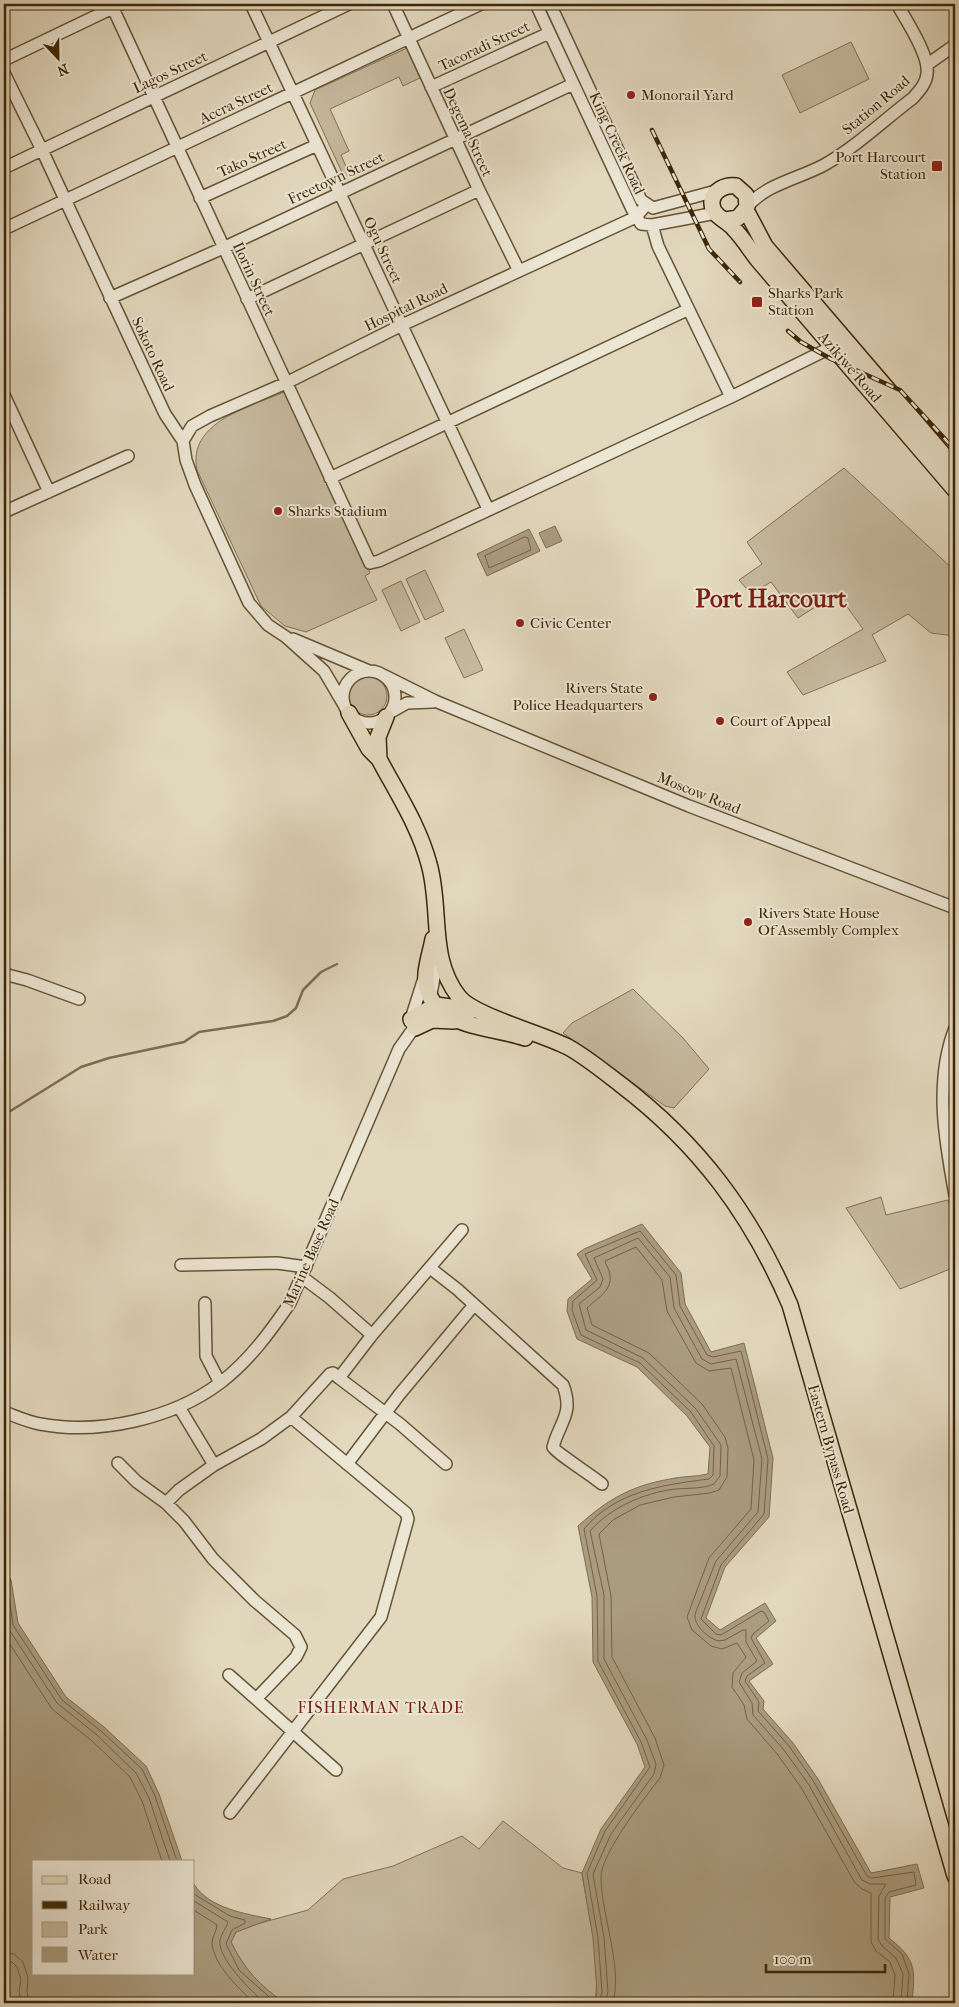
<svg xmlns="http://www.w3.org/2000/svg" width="959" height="2007" font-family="'IM FELL French Canon',serif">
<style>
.green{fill:#c6ba9f;stroke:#827052}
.water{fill:#aa9c7f;stroke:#7e6d4f}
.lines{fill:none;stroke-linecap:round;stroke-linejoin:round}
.shore{stroke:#746242;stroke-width:1}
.stream{stroke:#7e6d4f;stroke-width:2.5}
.minor-casing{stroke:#665334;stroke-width:14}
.major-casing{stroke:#3d2706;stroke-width:18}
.minor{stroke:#ece6d5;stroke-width:11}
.major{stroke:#e2d8be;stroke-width:15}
.rail-casing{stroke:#3d2706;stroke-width:4.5}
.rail{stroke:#ece6d5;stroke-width:2.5;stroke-dasharray:8;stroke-linecap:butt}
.poi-dot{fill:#8f2418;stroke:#ece6d5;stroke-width:2}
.labels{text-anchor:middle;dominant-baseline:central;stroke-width:4;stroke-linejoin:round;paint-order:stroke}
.street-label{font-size:15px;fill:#3d2706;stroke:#ece6d5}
.poi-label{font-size:15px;fill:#3d2706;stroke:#ece6d5;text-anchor:start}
.neighbourhood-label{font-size:16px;letter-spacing:1px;fill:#7a1f14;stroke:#ece6d5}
.town-label{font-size:25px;font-weight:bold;fill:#7a1f14;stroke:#ece6d5}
</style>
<rect width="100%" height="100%" fill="#e2d8be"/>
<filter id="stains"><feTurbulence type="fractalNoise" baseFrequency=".004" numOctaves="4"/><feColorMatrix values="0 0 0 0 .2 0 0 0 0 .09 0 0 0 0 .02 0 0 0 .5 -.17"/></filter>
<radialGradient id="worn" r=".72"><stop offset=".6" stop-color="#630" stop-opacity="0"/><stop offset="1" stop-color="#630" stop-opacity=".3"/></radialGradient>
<path class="green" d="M851 42 869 79 800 113 782 75Z
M407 48 420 78 403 86 399 77 330 109 349 151 341 155 350 176 345 179 310 103 315 90Z
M284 392 370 573 365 576 377 600 306 632 285 626 261 606 197 470C187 422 250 407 284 392Z
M844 468 955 571V636L931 633 908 614 872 635 886 661 803 695 787 672 863 629 837 593 798 618 771 582 751 594 739 580 762 564 747 542Z
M425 570 444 611 425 620 406 579Z
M401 581 420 622 401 631 382 590Z
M464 629 483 670 464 678 445 638Z
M349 696a19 19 0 1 1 38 0a19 19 0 1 1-38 0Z
M633 989 683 1038 709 1069 674 1108 665 1106 563 1033 572 1023Z
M881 1197 886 1215 948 1200 955 1225V1267L900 1289 846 1208Z
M503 1821 563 1868 582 1873C587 1909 603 1969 594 2003H285C259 1986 245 1970 231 1942L236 1932 257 1924 308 1910 343 1879 393 1866 462 1836 479 1849Z"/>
<path class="water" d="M555 526 562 541 546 548 539 533Z
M529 529 540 551 487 576 477 554Z
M642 1224 681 1273 685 1304 711 1352 744 1343 773 1458 769 1517 725 1567 706 1618 720 1630 765 1603 776 1621 756 1638 773 1664 749 1681 764 1701 763 1709 793 1743 818 1779 871 1873 917 1864 924 1888 890 1897 889 1938C917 1960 915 1970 912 2003H594L597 1992 593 1938 582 1873 601 1829 645 1767 637 1744 593 1662 592 1597 578 1526C607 1500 630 1486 670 1479 682 1476 696 1477 708 1474L710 1447 687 1416 637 1367 577 1339 567 1311 568 1299 592 1279 577 1254 584 1249Z
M4 1568 11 1580 18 1623 66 1697 104 1727 146 1766 159 1794 182 1861H34V1973H194V1884C208 1908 246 1914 271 1919L236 1932 231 1942C244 1969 260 1986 285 2003H12C4 1991 12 1980 4 1968Z"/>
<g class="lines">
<path class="shore" d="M525 537 528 538 531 550 489 568 485 556Z
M4 1577 7 1582 13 1625 62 1700 101 1731 142 1769 155 1796 177 1861
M4 1605 8 1628 57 1703 97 1735 136 1773 149 1798 170 1861
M4 1635 52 1709 92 1741 130 1777 142 1801 162 1861
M194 1894 230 1916 245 1920V1923L232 1930 226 1944 239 1970 276 2003
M194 1901 228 1922C227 1928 221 1933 220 1940 217 1958 252 1992 265 2003
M194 1910 217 1925C217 1931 212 1936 212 1943 214 1966 239 1988 254 2003
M4 1952 14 1954 23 1962 28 1978 27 1992 29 2003
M4 1960 12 1962 17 1967 21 1980 19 1992 22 2003
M599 2003 602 1992 598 1938 587 1873 605 1831 650 1767 641 1742 598 1661 597 1596 584 1529C616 1491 662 1485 709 1479L713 1475 714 1446 691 1412 640 1363 581 1335 572 1310 573 1301 597 1280 585 1254 640 1231 676 1275 680 1306 707 1355 713 1357 741 1351 768 1459 764 1514 721 1565 701 1619 716 1634 721 1635 761 1611 764 1612 769 1621 753 1634 751 1638 765 1663 747 1676 745 1681 759 1702 758 1711 789 1746 814 1782 867 1876 872 1878 914 1872 916 1885 889 1892 885 1898V1939L902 1954 909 1974 907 2003
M605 2003 608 1992 604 1938 593 1874 611 1834 654 1774 656 1764 647 1740 604 1659V1595L590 1531C611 1507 644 1493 675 1489 688 1488 702 1489 714 1484L720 1476 721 1445 696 1409 643 1358 586 1330 579 1304 600 1287 603 1279 594 1258 638 1238 670 1277 674 1308 702 1359 711 1364 736 1359 762 1459 758 1512 716 1561 695 1614C694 1626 707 1637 718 1641L725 1640 743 1630H746V1642L757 1661 742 1673 739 1682 752 1703 753 1715 784 1750 809 1785 862 1880 870 1884H886L879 1896 878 1939 882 1946 896 1958 903 1974 901 2003
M613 2003C623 1966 601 1915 601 1877 601 1854 645 1797 660 1778L664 1765 655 1738 612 1657 611 1596 599 1534 613 1520 640 1505 674 1497 710 1493 719 1490 727 1477 728 1448 725 1437 702 1404 649 1353 592 1325 587 1308C596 1299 612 1291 610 1276 610 1270 606 1266 605 1261L636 1247 662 1280 667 1311 696 1363 709 1371 731 1368 754 1460 751 1509 709 1558 687 1617 692 1630 711 1646 722 1649 737 1643 746 1657 733 1673 732 1687 744 1705 747 1719 778 1755 802 1789 855 1883 862 1889 871 1893V1942L876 1951 890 1962 895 1975 893 2003"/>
<path class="stream" d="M4 1115 81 1067 109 1058 184 1042 199 1032 273 1021 287 1016 296 1008 303 990 321 972 337 964"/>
<defs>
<path id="minor" d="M111 4 370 563 379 561 731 397 832 347
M251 4 488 509
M393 4 479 190 519 271
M536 4 632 209 641 224 652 225 716 213
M550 4 641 200 653 208 716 191
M4 60 121 4
M928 64 955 45
M4 73 42 150 165 414 183 441 186 460 195 485 249 603 268 625 286 637 324 671 344 705
M431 87 549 33
M4 168 349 4
M200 198 317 145
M747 207C766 184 798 179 824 165 856 147 884 120 913 98 919 91 926 84 927 74 930 56 906 20 897 4
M652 225 658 246 731 397
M4 229 481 4
M110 298 223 248 573 84
M247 299 479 190
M4 395 49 492
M183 441 192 426 210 416 286 383 402 325 621 224 636 217 646 205
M330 478 687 310
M4 512 128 456
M293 639 369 671
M343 697a26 26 0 1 1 52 0a26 26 0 1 1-52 0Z
M385 676 435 701 689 806 955 908
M391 712 407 703 433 702
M4 974 27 980 79 999
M431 994 438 956
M410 1022 425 975
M955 1028C934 1082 945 1141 955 1195
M181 1265 277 1263 306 1267
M430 1268 457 1289 563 1385C574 1414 560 1421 553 1447 556 1453 593 1476 602 1484
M302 1277 330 1298 372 1335 339 1378 400 1424 446 1464
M205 1303 206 1356 220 1383
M372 1335 462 1230
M179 1407 214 1465 179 1490 166 1503 184 1521 213 1559 255 1601 295 1635 301 1647 296 1657 257 1698
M4 1412C15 1416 28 1422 40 1424 99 1435 172 1419 220 1383 249 1361 270 1332 290 1303L399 1049 418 1022
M118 1463 137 1482 166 1503
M347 1464 399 1395 474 1305
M214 1465 261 1439 291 1417
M229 1675 336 1770
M230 1813 381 1617 408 1519 406 1513 291 1417 330 1374 333 1373 339 1378"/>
<path id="major" d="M746 210 765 246 955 468
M726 220 738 218 747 207 746 195 736 186C722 184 706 195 714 211 719 219 729 222 734 229 743 238 750 250 758 260L955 490
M349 713 369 749 379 759C397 793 419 826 429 864 442 909 428 958 459 997 474 1016 541 1033 568 1047 586 1057 603 1071 620 1084 699 1144 751 1214 790 1305L955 1876
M379 759 378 737 386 717
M433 939C431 950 427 962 426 973 423 1028 487 1025 525 1038
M411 1019 436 1005 473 1010
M415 1028 432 1020 454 1021"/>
</defs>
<use href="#minor" class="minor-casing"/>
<use href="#major" class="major-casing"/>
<use href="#minor" class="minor"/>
<use href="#major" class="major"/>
<defs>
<path id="rail" d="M652 130 709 249 740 282
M788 331 801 342 831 359 900 390 955 450"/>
</defs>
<use href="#rail" class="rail-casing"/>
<use href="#rail" class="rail"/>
</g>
<g class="poi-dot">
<circle cx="631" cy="95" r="5"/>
<rect x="931" y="160" width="12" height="12" rx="2.5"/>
<rect x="751" y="296" width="12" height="12" rx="2.5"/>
<circle cx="278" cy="511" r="5"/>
<circle cx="520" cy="623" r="5"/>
<circle cx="653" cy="697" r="5"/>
<circle cx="720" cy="721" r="5"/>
<circle cx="748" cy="922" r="5"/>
</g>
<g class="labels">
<g class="street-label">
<text transform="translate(484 46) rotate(-25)">Tacoradi Street</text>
<text transform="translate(170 72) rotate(-25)">Lagos Street</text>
<text transform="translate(236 103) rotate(-25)">Accra Street</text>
<text transform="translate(876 105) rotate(-40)">Station Road</text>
<text transform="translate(468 132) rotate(65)">Degema Street</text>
<text transform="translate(617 143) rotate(65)">King Creek Road</text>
<text transform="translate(252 158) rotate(-24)">Tako Street</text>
<text transform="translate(336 178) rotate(-25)">Freetown Street</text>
<text transform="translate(383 250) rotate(65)">Ogu Street</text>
<text transform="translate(254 279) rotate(65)">Ilorin Street</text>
<text transform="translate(406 307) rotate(-26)">Hospital Road</text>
<text transform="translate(153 354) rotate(65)">Sokoto Road</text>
<text transform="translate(850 367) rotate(49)">Azikiwe Road</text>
<text transform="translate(699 793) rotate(22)">Moscow Road</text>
<text transform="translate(311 1253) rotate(-66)">Marine Base Road</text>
<text transform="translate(831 1449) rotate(74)">Eastern Bypass Road</text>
</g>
<g class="poi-label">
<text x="641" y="95">Monorail Yard</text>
<text x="926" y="157" text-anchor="end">Port Harcourt<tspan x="926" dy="17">Station</tspan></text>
<text x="768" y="293">Sharks Park<tspan x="768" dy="17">Station</tspan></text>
<text x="288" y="511">Sharks Stadium</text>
<text x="530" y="623">Civic Center</text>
<text x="643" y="688" text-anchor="end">Rivers State<tspan x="643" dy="17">Police Headquarters</tspan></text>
<text x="730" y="721">Court of Appeal</text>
<text x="758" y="913">Rivers State House<tspan x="758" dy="17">Of Assembly Complex</tspan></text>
</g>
<g class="neighbourhood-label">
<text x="381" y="1707">FISHERMAN TRADE</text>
</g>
<g class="town-label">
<text x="771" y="598">Port Harcourt</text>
</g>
</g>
<rect width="959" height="2007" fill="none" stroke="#e2d8be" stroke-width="20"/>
<rect x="5" y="5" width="949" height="1997" fill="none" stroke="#3d2706" stroke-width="2.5"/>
<rect x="10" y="10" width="939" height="1987" fill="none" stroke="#3d2706"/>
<rect x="32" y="1860" width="162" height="115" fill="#ece6d5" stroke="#a69a82"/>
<rect x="42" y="1876" width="25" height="8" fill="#e2d8be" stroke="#a69a82"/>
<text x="78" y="1884" font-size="15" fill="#3d2706">Road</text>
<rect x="42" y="1901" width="25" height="8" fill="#3d2706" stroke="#a69a82"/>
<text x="78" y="1910" font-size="15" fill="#3d2706">Railway</text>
<rect x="42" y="1922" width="25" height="15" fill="#c6ba9f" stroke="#a69a82"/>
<text x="78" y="1934" font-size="15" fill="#3d2706">Park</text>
<rect x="42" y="1947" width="25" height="15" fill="#aa9c7f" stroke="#a69a82"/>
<text x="78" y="1960" font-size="15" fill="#3d2706">Water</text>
<g transform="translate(58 58) rotate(158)" stroke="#ece6d5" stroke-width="4" paint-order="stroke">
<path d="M0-4L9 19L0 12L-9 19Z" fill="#3d2706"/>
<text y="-8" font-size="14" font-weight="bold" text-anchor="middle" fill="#3d2706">N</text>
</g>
<path d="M766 1964v8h119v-8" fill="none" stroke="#3d2706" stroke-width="2.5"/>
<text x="774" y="1964" font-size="15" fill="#3d2706" stroke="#ece6d5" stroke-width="4" paint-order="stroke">100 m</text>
<rect width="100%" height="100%" filter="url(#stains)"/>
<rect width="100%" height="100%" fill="url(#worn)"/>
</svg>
